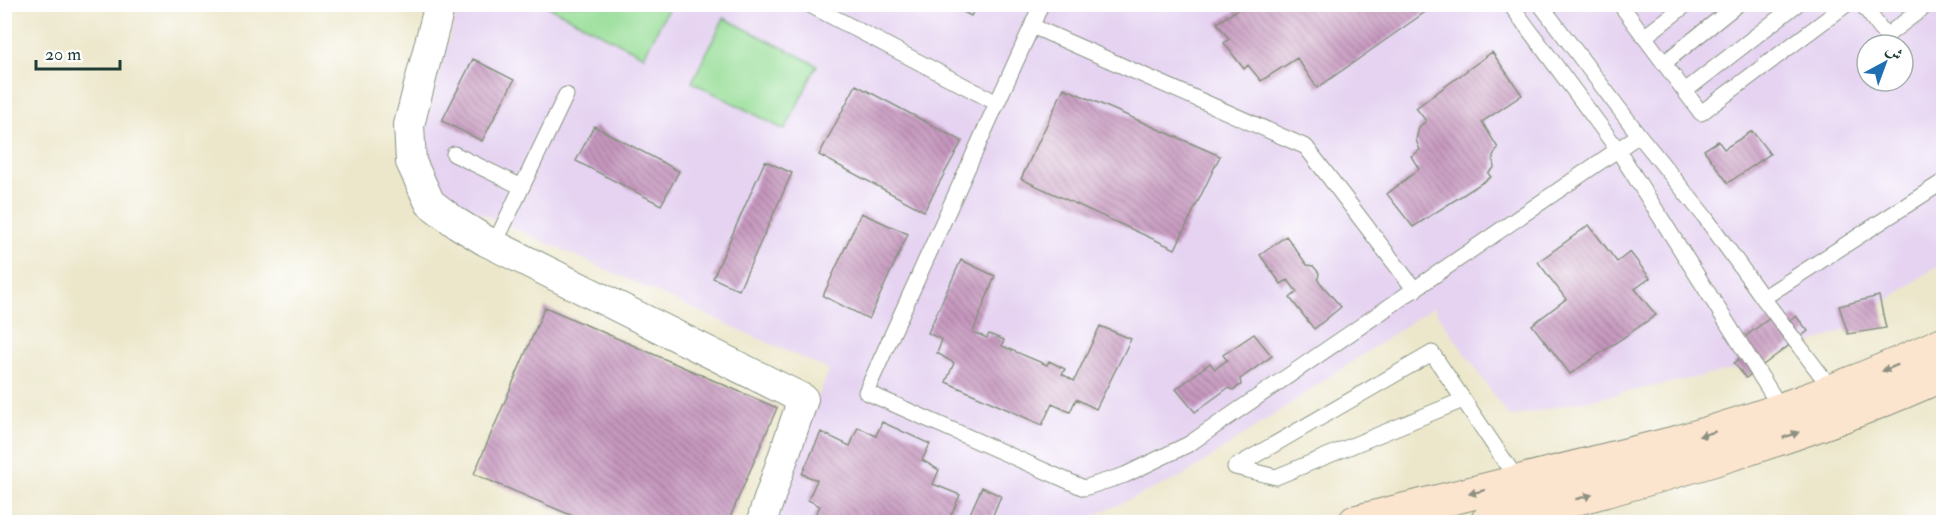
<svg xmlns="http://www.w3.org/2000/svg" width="1948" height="527" font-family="'IM FELL Double Pica',Amiri,serif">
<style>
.built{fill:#e5d3f1;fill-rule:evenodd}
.garden{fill:#96dd96;stroke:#5a8d65;stroke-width:1.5}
.building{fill:url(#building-back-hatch)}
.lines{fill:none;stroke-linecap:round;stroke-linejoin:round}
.service-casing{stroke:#869280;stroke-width:17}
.minor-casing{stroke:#869280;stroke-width:32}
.secondary-casing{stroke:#869280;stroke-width:35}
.service{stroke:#fff;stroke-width:15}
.minor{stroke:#fff;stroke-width:30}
.secondary{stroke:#fce5cf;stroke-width:33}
.oneway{fill:#8e9182}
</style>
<defs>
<pattern id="building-back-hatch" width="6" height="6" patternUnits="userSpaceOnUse" patternTransform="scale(1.5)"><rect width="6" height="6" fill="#c697be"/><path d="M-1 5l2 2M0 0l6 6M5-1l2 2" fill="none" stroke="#a07c9b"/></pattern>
</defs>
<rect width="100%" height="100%" fill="#fff"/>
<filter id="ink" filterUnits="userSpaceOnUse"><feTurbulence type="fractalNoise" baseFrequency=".0167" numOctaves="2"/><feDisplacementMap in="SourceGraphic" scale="12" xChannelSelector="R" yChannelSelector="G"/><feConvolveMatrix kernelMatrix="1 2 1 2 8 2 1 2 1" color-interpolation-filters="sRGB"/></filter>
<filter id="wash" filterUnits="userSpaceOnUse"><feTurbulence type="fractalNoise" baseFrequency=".008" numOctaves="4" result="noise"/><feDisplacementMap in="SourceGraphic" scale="24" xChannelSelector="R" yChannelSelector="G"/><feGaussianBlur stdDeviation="1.35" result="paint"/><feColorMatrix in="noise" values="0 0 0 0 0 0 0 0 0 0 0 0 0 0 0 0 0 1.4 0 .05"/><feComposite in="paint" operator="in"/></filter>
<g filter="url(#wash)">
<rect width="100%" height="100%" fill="#ece7cb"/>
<path class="built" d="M459 5H1943V262L1841 332 1745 367 1509 417 1433 307 1183 476 1079 522H770L774 506 829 370 476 211 444 191 426 158 424 127ZM1867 45H1903V81H1867Z"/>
<path class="garden" d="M545 5H670L644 56Z
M724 18 817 65 785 130 692 82Z"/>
<g id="blocks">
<path class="building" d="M948 4H977L971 16Z
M1246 4H1432L1434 6 1317 88 1297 58 1261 81 1248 65 1244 69 1224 43 1229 39 1217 23Z
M1492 52 1522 95 1482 122 1498 148 1493 156 1494 168 1488 173 1491 177 1413 227 1387 194 1419 169 1411 156 1420 150 1416 140 1419 127 1426 121 1416 108Z
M473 59 514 80 482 141 442 121Z
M856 85 962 141 924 211 819 155Z
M1064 88 1220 156 1175 249 1021 179Z
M594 126 679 171 661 205 576 161Z
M1752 131 1770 154 1728 183 1704 150 1718 141 1724 149Z
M765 161 792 173 739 290 713 278Z
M861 213 908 234 869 319 823 296Z
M1589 225 1617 262 1630 252 1650 278 1635 289 1656 315 1570 374 1532 325 1566 299 1538 262Z
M1286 236 1307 265 1313 266 1319 273 1318 280 1341 307 1314 329 1290 298 1297 292 1288 280 1281 284 1260 255Z
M961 260 995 276 973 332 987 338 989 334 1004 340 1002 346 1047 365 1049 361 1065 369 1062 374 1074 381 1100 326 1131 339 1096 409 1076 399 1070 412 1052 404 1042 425 946 382 954 363 937 353 942 340 928 333Z
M1879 296 1886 328 1848 334 1839 306Z
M545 307 777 408 728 522H587L474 474Z
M1778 312 1787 322 1796 316 1808 331 1746 378 1734 363 1746 353 1738 342Z
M1254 334 1272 356 1240 379 1241 385 1233 390 1228 388 1195 412 1176 389 1210 363 1215 369 1227 360 1223 355Z
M882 422 930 444 922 460 939 470 933 484 960 495 948 522H811L820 506 808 500 817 480 802 474 821 432 850 446 858 427 876 436Z
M982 487 1001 496 990 522H980L968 518Z"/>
</g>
</g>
<g filter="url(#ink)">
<use href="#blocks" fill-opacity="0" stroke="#869280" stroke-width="1.5"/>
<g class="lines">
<defs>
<path id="service" d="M808 4 997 103
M1510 4 1618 150 1782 410
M1540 4 1639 135 1705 217 1763 298 1833 391
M1620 4 1701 113 1847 4
M1862 4 1886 36 1928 4
M1032 26 1041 4
M1644 37 1687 4
M1664 63 1738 4
M1685 91 1797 4
M454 154 522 187
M494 245 566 95
M1415 290 1306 147 1032 26 866 392 1084 488 1125 475 1189 444 1639 135
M1763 298 1944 181
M1463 400 1276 477 1235 467 1432 353 1518 481"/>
<path id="minor" d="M440 4 409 125 411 162 430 203 455 222 486 241 803 399 764 514 763 522"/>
<path id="secondary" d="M1355 522 1678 442C1770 416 1858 383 1944 343
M1487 522C1642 482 1797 441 1944 374"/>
</defs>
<use href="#service" class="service-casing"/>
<use href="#minor" class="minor-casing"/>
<use href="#secondary" class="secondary-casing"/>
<use href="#service" class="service"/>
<use href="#minor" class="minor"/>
<use href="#secondary" class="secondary"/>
</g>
<defs><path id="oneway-solid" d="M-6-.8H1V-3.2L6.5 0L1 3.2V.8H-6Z" transform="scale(1.5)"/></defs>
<g class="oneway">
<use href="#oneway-solid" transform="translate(1890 368) rotate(158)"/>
<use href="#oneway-solid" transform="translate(1707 434) rotate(164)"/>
<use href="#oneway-solid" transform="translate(1791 435) rotate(-19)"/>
<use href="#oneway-solid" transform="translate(1477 492) rotate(166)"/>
<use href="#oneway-solid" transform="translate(1584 497) rotate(-15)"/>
</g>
</g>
<rect width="1948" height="527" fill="none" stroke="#fff" stroke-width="24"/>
<g transform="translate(1885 63) rotate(41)"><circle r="28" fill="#ffffff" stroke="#a5b1ae" stroke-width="1.5"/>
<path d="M0-4.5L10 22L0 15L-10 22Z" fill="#1f6fb2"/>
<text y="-9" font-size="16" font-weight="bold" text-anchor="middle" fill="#1f3d34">ش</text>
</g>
<path d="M36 60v9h84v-9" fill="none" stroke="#1f3d34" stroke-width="3"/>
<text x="45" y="60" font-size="18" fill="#1f3d34" stroke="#ffffff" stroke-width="4.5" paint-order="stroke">20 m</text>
</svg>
